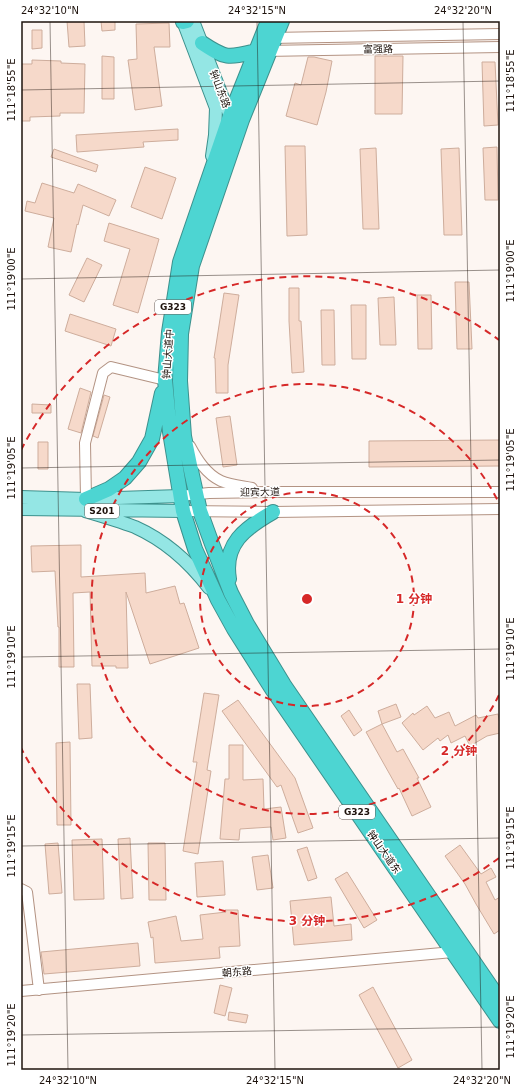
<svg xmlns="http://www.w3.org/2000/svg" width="521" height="1091" font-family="'DejaVu Sans','Noto Sans SC',sans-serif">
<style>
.building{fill:#f6d9ca;stroke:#cead9c}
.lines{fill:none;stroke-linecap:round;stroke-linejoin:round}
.minor-casing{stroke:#b39383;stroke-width:12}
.major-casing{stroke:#3d918d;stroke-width:14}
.highway-casing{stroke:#3d918d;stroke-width:16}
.minor{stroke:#fff;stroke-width:10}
.major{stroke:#94e6e4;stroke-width:12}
.highway{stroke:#4dd5d2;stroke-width:14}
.ticks{fill:none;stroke:#1e130d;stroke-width:1;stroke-opacity:0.45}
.ring{fill:none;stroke:#d62828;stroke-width:2;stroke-dasharray:7 5}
.labels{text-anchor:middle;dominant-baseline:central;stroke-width:3;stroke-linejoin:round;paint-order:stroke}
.shield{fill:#fff;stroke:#625a56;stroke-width:1}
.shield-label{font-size:9px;font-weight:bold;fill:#1e130d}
.street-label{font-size:10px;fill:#1e130d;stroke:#fff}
.centre{fill:#d62828;stroke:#fff;stroke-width:2}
.ring-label{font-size:12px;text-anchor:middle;font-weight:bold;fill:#d62828;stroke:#fff;stroke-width:3;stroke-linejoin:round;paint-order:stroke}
.neatline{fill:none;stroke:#1e130d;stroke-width:1.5}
.ticks-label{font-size:10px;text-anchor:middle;fill:#1e130d}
</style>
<rect width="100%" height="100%" fill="#fdf6f2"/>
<path class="building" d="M67 21H84L85 46 69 47Z
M101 21H115V30L102 31Z
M169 23 170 47H154L162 106 135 110 128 60 137 59 136 24Z
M32 30H42V48L32 49Z
M102 56 114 57V99H102Z
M375 56H403L402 114H375Z
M308 57H314L332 61 326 92 317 125 286 116 295 83 301 85Z
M32 60 61 61V63L85 64 84 113H60V116L30 117V121H21V64H32Z
M482 62H495L498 125 484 126Z
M178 129V140L143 142 144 147 77 152 76 135Z
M285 146H305L307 235 287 236Z
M497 147 498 200H485L483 148Z
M376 148 379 229H363L360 149Z
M459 148 462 235H444L441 149Z
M54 149 98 165 96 172 51 157Z
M145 167 176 178 162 219 131 207Z
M42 183 74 193 78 184 116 200 109 216 83 205 78 225 77 224 71 252 48 247 54 218 25 211 27 201 35 203Z
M109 223 159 239 138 313 113 305 130 249 104 241Z
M87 258 102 265 84 302 69 295Z
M455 282H469L472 349H457Z
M289 288H299V321H301L304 372 292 373 289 321Z
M224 293 239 295 228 365V393H216L215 358H214Z
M417 295H431L432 349H418Z
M394 297 396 345H380L378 298Z
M351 305H366V359H352Z
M321 310H334L335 365H322Z
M70 314 116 329 111 346 65 331Z
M80 388 91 392 81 433 68 429Z
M104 395 110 397 98 438 93 436Z
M32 404 51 405V413H32Z
M230 416 237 465 223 467 216 418Z
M500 440V466L369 467V441Z
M38 442H48V469H38Z
M81 545V577L145 573 146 593 175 586 180 604 184 603 199 648 150 664 126 592 128 668H116V666H92L90 592 73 593 74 667H59V627H58L55 571 32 572 31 546Z
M77 684H90L92 738 79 739Z
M204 693 219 695 207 770 211 771 198 854 183 851 197 762H193Z
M238 700 295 778 313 828 298 833 281 785 277 787 222 711Z
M396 704 401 717 382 724 378 711Z
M427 706 435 718 449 712 455 726 476 715 478 718 498 714 500 724V733L487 736 470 746 465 736 451 743 448 735 440 741 438 738 423 750 402 723 413 713 414 715Z
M349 710 362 730 354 736 341 716Z
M382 724 397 752 403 749 419 778H417L431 807 412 816 399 788 398 789 366 732Z
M70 742 71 825H57L56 743Z
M229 745H243V780L263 779 264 809 281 807 286 838 273 840 271 827 240 829 239 840 220 839 225 779H229Z
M130 838 133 898 121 899 118 839Z
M102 839 104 899 74 900 72 840Z
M58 843 62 893 49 894 45 844Z
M148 843H165L166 900H149Z
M460 845 481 874 491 868 496 877 486 882 495 900 500 897V930L494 934 476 904 465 884 445 856Z
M307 847 317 878 308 881 297 850Z
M268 855 273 888 257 890 252 857Z
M223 861 225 895 197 897 195 863Z
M347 872 377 920 364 928 335 879Z
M331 897 334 926 351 924 352 940 294 945 290 901Z
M225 910H238L240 946 219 947 220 958 155 963 153 937 151 938 148 922 176 916 181 941 203 939 200 915 226 912Z
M138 943 140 966 44 974 41 952Z
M220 985 232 988 225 1016 214 1013Z
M373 987 412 1060 398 1068 359 995Z
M229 1012 248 1015 246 1023 228 1020Z"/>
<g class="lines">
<defs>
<path id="minor" d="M270 38 500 34
M264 51 500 47
M190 446C197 459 206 474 221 481 230 485 242 486 252 488
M180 496 209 493 266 492H500
M86 499 85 443 103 373 111 367 165 380
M183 511 273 512 500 509
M21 889 27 892 39 990
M21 991 453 952"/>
<path id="major" d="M183 21 216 108 215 135 212 156
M193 21 230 116 229 122
M21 497 86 499 180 496
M21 509 183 511
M85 511C102 516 119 521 135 527 164 540 190 563 209 588"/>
<path id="highway" d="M268 21 230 116 180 262 169 332 165 380 170 432 183 511 195 549 218 600 234 629 272 689 500 1021
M282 21 242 120 192 266 181 334 180 381 184 436 192 475 200 511 212 544 231 593 247 624 284 685 500 1000
M183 22 187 21
M202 43C226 59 228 58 256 51
M86 499 109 489 125 478 139 462 152 439 162 393
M229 579C223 544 245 528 273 512"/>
</defs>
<use href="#minor" class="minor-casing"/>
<use href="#major" class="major-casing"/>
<use href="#highway" class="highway-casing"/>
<use href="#minor" class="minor"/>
<use href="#major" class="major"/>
<use href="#highway" class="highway"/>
</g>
<path class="ticks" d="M50 21 68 1070M257 21 275 1070M463 21 482 1070M21 90 500 81M21 279 500 270M21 468 500 460M21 657 500 649M21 846 500 838M21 1035 500 1027"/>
<g class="ring">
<circle cx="307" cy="599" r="107"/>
<path d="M499 695A215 215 0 1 1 499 503"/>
<path d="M499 858A322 322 0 0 1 21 748M21 450A322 322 0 0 1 499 340"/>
</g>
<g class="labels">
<g class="shield">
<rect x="155" y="300" width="36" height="14" rx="3"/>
<rect x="85" y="504" width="34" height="14" rx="3"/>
<rect x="339" y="805" width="36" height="14" rx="3"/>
</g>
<g class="shield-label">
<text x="173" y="307">G323</text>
<text x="102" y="511">S201</text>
<text x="357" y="812">G323</text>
</g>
<g class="street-label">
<text transform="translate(378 49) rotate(-1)">富强路</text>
<text transform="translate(220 89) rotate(69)">钟山东路</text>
<text transform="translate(168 354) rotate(-86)">钟山大道中</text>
<text transform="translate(260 492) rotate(-1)">迎宾大道</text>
<text transform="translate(384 852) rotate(55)">钟山大道东</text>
<text transform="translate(237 972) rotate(-5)">朝东路</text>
</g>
</g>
<circle cx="307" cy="599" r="6" class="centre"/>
<g class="ring-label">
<text x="414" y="603">1 分钟</text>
<text x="459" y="755">2 分钟</text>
<text x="307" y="925">3 分钟</text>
</g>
<rect width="521" height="1091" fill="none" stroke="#ffffff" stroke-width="44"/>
<rect x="22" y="22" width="477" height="1047" class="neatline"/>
<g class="ticks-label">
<text x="50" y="14">24°32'10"N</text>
<text x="257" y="14">24°32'15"N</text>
<text x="463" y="14">24°32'20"N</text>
<text transform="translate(510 81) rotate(-90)" y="4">111°18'55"E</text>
<text transform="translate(11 90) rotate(-90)" y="4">111°18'55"E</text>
<text transform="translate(510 271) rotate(-90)" y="4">111°19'00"E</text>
<text transform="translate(11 279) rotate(-90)" y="4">111°19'00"E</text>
<text transform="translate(510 460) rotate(-90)" y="4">111°19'05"E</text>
<text transform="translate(11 468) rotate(-90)" y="4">111°19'05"E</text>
<text transform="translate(510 649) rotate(-90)" y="4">111°19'10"E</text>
<text transform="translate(11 657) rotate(-90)" y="4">111°19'10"E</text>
<text transform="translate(510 838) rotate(-90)" y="4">111°19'15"E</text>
<text transform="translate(11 846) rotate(-90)" y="4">111°19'15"E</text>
<text transform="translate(510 1027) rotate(-90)" y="4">111°19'20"E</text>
<text transform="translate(11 1035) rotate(-90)" y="4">111°19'20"E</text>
<text x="68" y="1084">24°32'10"N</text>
<text x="275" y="1084">24°32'15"N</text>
<text x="482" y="1084">24°32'20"N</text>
</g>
</svg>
